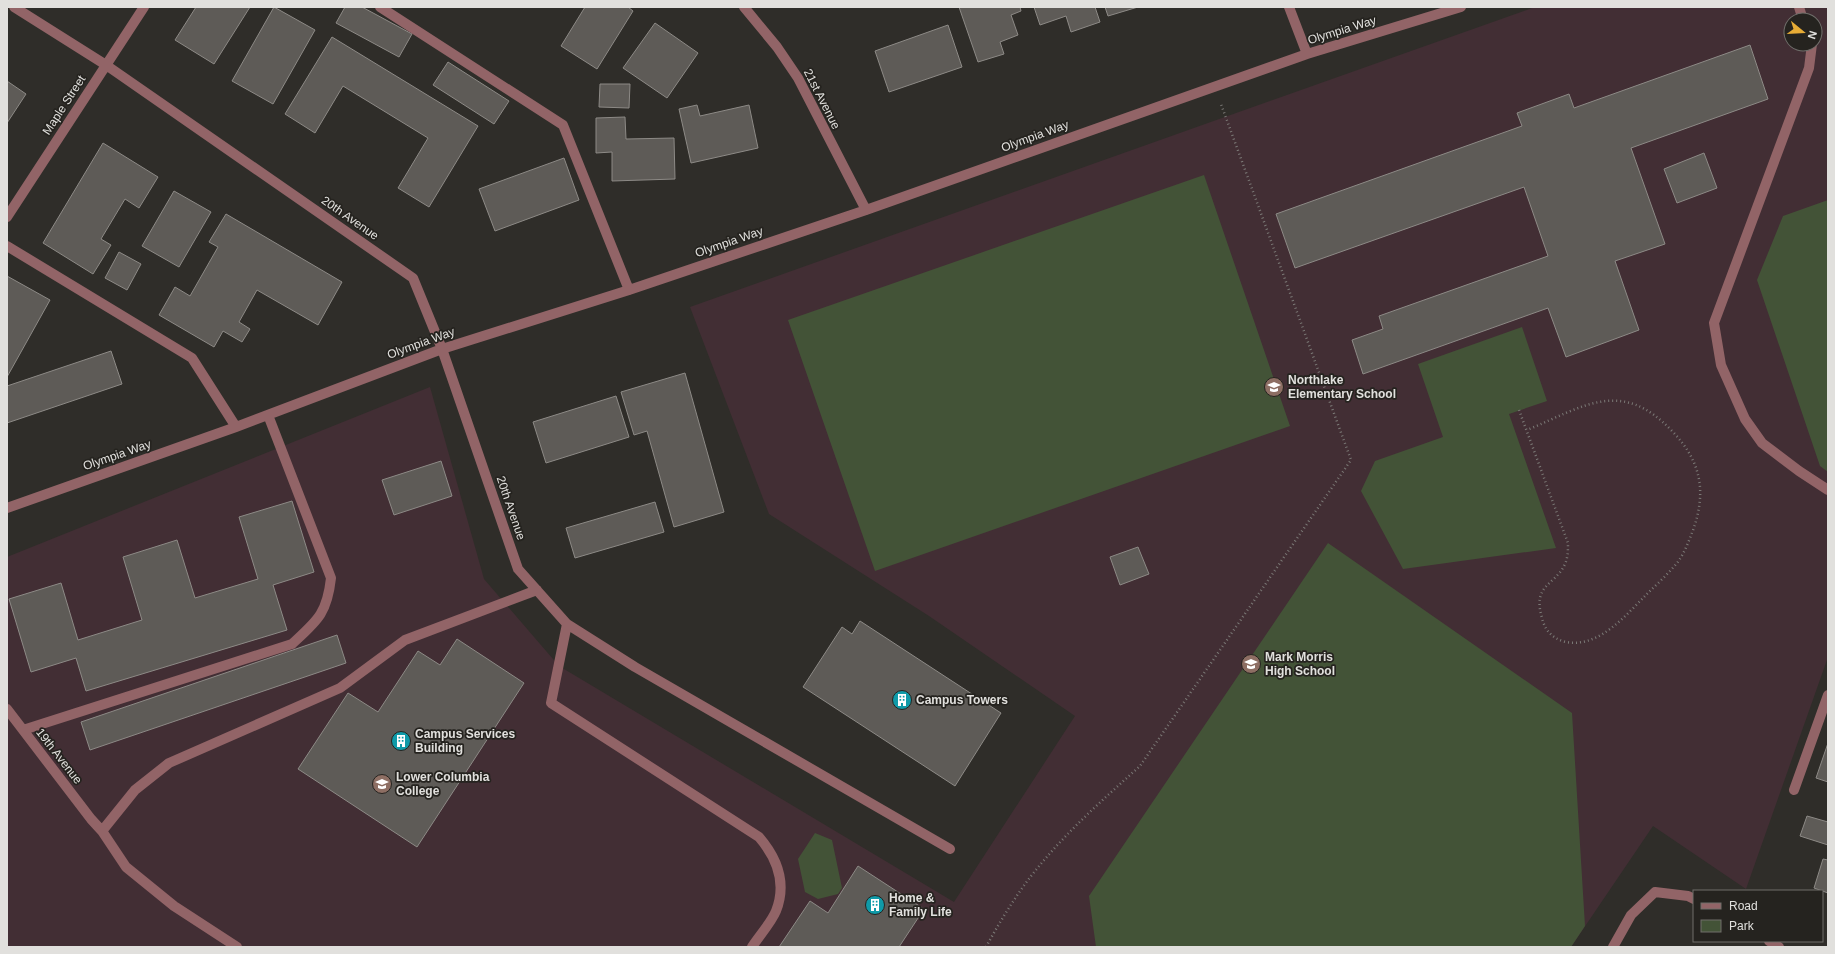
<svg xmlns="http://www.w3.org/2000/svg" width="1835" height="954" font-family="Helvetica,sans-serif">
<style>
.education{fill:#422e34;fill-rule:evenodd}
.green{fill:#435337}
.building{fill:#5e5b57;stroke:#8d8a86}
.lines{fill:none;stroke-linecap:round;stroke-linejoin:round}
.path{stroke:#7b7976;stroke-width:2.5;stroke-dasharray:1 3;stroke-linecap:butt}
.minor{stroke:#926467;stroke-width:10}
.labels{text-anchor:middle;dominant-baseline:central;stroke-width:3.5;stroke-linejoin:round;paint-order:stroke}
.street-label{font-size:12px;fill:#e1e0dd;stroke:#25231f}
.poi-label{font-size:12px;font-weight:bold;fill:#e1e0dd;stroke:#25231f;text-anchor:start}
</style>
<rect width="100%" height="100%" fill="#2f2d29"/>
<path class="education" d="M1535 7H1828V657L1746 889 1653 826 1571 947H7V557L430 387 484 579 559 666 954 902 1075 716 929 616 769 514 690 307ZM1791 20H1815V44H1791Z"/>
<path class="green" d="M1204 175 1290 426 875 571 788 320Z
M1828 200V472L1820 466 1757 280 1783 216Z
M1522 327 1547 401 1509 414 1556 548 1403 569 1361 491 1375 461 1443 437 1418 364Z
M1328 543 1572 713 1585 926 1571 947H1096L1089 896Z
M815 833 832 840 842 888 838 894 818 899 805 892 798 859Z"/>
<path class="building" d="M196 7H250L214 64 175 40Z
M274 7 315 30 273 104 232 81Z
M345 7H362L412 34 399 57 336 23Z
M585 7H628L633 11 597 69 561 46Z
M959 7H1020L1021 11 1011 15 1018 35 1000 42 1004 54 978 62Z
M1034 7H1095L1100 22 1071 32 1066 16 1040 25Z
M1105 7H1138L1108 16Z
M655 23 698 53 667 98 623 68Z
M948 25 962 67 889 92 875 51Z
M332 37 478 126 429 207 398 188 428 138 343 86 315 133 285 114Z
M1750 45 1768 99 1631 148 1665 244 1615 261 1639 330 1566 357 1548 308 1363 374 1352 340 1383 329 1379 316 1548 256 1524 187 1295 268 1276 214 1522 126 1517 113 1569 94 1574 108Z
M448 62 509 101 494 124 433 85Z
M7 81 26 94 7 123Z
M600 84H630L629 108 599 107Z
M697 105 700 116 749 105 758 148 691 163 679 109Z
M625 117 626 139 674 138 675 179 612 181V152L596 153V118Z
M103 143 158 177 139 208 125 199 101 239 111 245 93 274 43 243Z
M1704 153 1717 188 1677 203 1664 169Z
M564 158 579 200 495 231 479 189Z
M174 191 211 212 179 267 142 246Z
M226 214 342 282 318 325 257 290 239 322 250 329 242 342 223 331 214 347 159 315 175 287 190 296 218 247 209 242Z
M119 252 141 264 127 290 105 278Z
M7 276 50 300 7 377Z
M111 351 122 384 7 423V386Z
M685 373 724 512 674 527 647 431 634 435 621 392Z
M616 396 629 437 546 463 533 422Z
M441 461 452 496 394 515 382 480Z
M292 501 314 572 273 585 287 630 86 691 76 658 31 672 9 599 61 583 78 640 142 620 123 557 177 540 195 598 258 579 239 517Z
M655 502 664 532 575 558 566 528Z
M1138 547 1149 574 1120 585 1110 557Z
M860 621 1001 713 955 786 803 687 842 627 852 634Z
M337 635 346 663 90 750 81 722Z
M457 639 524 683 417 847 298 769 348 693 378 712 418 651 440 665Z
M1828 743V782L1816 778Z
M1807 816 1828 822V845L1800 836Z
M1823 859 1828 860V893L1814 888Z
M858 866 924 909 899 947H779L810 901 828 913Z"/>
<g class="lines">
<path class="path" d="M1519 410 1568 543C1568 550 1568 557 1565 564 1555 586 1532 584 1542 618 1545 631 1553 639 1566 642 1599 648 1625 616 1646 595 1656 585 1668 574 1677 563 1684 554 1688 543 1692 533 1707 493 1702 462 1672 431 1621 377 1583 407 1527 430
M986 947C1003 916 1022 885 1046 858 1074 825 1108 795 1140 766L1351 460 1221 104"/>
<path class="minor" d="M14 7 106 65 413 278 442 349 518 569 567 624 635 667 950 849
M380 7 563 125 629 290
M744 7 777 47 798 78 866 210
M1289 7 1307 54
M1799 7 1803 20
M1812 44 1809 68 1714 323 1721 365 1745 419 1762 443 1799 471 1828 490
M7 217 144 7
M7 246 192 358 236 427
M7 508 236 427 442 349 629 290 866 210 1307 54 1461 7
M567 624 551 703 759 837C777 858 787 883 776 911 771 923 759 936 752 947
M7 709 91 819 102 831 126 867 174 906 237 947
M23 730 292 644C317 621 327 614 331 578L268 415
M1794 790 1828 695
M102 831 135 790 169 763 340 688 405 640 537 590
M1769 941 1779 947
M1613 947 1631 915 1655 892 1688 896 1694 899"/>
</g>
<defs>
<symbol id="school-disc" viewBox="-11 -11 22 22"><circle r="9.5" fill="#8d6e63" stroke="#25231f"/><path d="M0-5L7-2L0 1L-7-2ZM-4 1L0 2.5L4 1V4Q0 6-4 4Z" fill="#fff"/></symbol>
<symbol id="building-disc" viewBox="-11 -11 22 22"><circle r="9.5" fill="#0f9aa8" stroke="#25231f"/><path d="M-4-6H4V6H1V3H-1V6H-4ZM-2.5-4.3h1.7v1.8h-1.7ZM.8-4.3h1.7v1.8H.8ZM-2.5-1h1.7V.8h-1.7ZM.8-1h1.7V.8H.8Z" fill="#fff"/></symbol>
<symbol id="university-disc" viewBox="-11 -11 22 22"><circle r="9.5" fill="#8d6e63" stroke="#25231f"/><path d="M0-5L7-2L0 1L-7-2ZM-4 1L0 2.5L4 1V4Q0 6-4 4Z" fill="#fff"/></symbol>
</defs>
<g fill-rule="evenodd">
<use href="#school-disc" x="1263" y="376" width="22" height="22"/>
<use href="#school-disc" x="1240" y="653" width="22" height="22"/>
<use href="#building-disc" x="891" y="689" width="22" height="22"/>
<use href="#building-disc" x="390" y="730" width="22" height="22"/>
<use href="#university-disc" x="371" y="773" width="22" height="22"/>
<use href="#building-disc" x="864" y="894" width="22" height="22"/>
</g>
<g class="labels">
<g class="street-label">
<text transform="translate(1342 30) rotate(-17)">Olympia Way</text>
<text transform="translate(822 99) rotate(63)">21st Avenue</text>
<text transform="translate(64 105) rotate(-57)">Maple Street</text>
<text transform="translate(1035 136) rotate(-20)">Olympia Way</text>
<text transform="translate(350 218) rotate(35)">20th Avenue</text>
<text transform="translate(729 242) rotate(-19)">Olympia Way</text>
<text transform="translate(421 343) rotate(-20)">Olympia Way</text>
<text transform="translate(117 455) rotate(-19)">Olympia Way</text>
<text transform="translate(511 508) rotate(71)">20th Avenue</text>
<text transform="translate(59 756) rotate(52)">19th Avenue</text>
</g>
<g class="poi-label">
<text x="1288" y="380">Northlake<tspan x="1288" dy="14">Elementary School</tspan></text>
<text x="1265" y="657">Mark Morris<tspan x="1265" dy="14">High School</tspan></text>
<text x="916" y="700">Campus Towers</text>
<text x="415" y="734">Campus Services<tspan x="415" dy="14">Building</tspan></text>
<text x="396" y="777">Lower Columbia<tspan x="396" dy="14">College</tspan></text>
<text x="889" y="898">Home &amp;<tspan x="889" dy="14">Family Life</tspan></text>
</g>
</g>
<rect width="1835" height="954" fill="none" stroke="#e1e0dd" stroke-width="16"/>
<rect x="1693" y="890" width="130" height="52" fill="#25231f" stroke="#706f6b"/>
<rect x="1701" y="903" width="20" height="6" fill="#926467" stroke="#706f6b"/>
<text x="1729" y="910" font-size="12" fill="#e1e0dd">Road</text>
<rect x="1701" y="920" width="20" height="12" fill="#435337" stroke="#706f6b"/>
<text x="1729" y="930" font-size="12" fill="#e1e0dd">Park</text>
<g transform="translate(1803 32) rotate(108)"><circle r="19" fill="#25231f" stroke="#706f6b"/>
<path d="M0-3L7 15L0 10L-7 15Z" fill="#e7ac36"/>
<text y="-6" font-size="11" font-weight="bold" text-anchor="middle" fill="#e1e0dd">N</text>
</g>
</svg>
